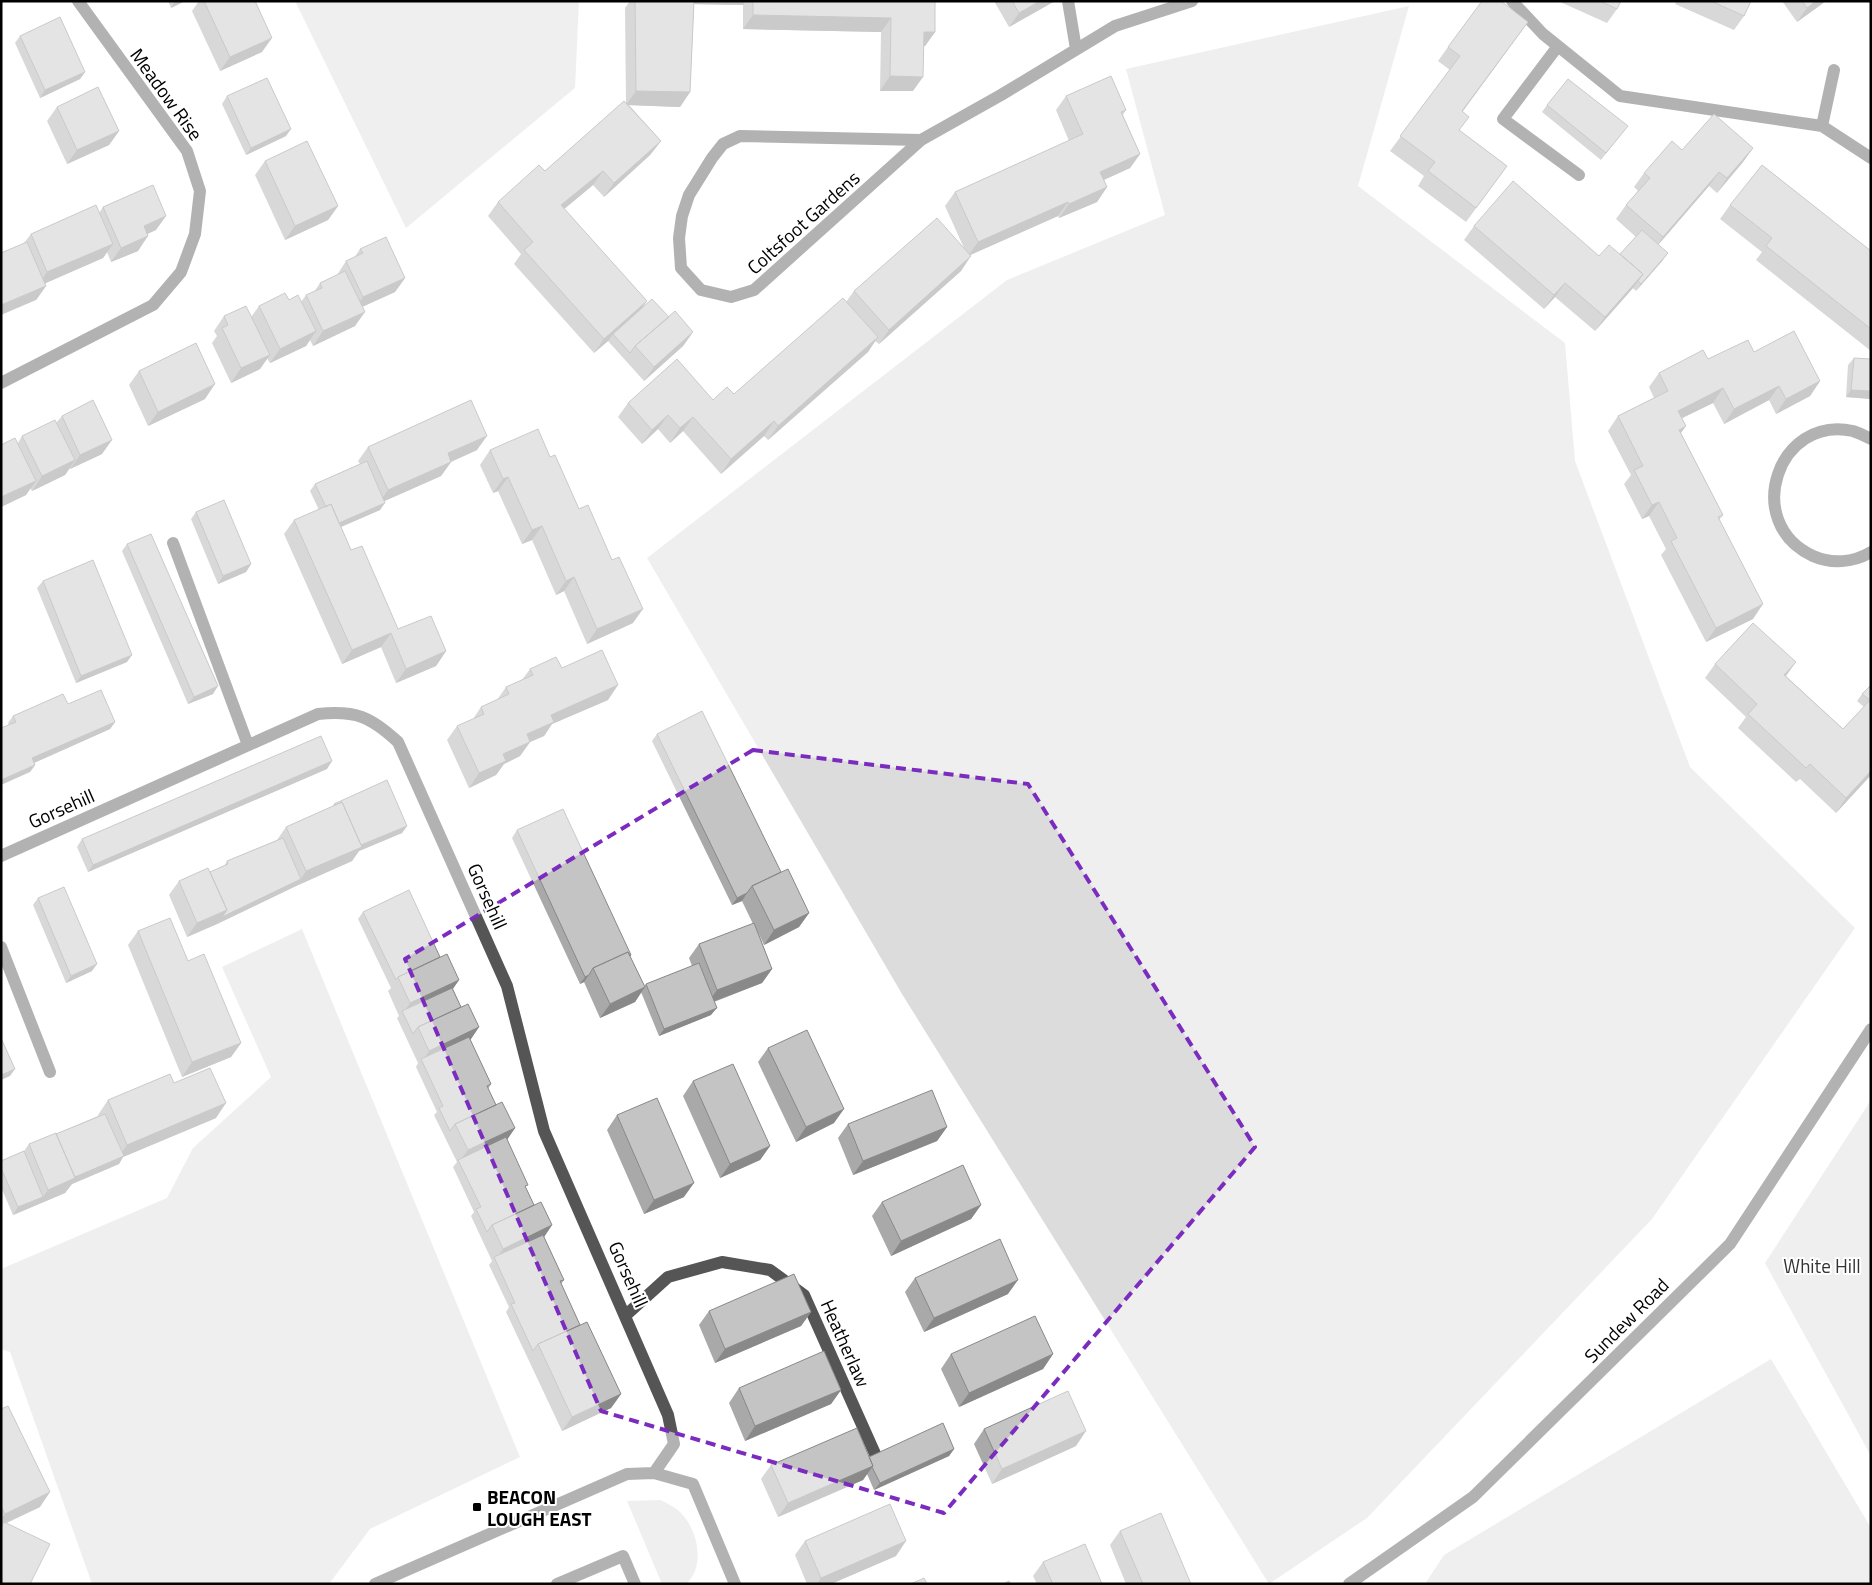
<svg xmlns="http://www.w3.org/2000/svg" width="1872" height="1585" font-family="'Titillium Web',sans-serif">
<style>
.green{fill:#dcdcdc}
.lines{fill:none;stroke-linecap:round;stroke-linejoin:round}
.minor{stroke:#555;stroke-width:12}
.wall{fill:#a9a9a9}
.shaded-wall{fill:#898989}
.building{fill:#c4c4c4;stroke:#898989}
.marked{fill:none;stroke:#7b2cbf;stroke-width:4;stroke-dasharray:10 6;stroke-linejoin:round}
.poi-dot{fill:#000;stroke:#fff;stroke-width:2}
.labels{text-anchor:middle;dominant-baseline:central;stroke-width:4;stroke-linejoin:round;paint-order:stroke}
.street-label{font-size:19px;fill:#000;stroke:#fff}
.park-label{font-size:19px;fill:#333;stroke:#fff}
.poi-label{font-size:19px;font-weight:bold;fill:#000;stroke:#fff;text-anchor:start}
</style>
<rect width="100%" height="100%" fill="#fff"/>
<path class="green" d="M295 1H579L575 88 406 228Z
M1409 6 1358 186 1565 343 1575 461 1690 767 1855 928 1652 1219 1367 1518 1269 1584 902 994 647 558 1007 280 1165 215 1126 69Z
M302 929 520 1457 370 1529 329 1584H92L10 1352 1 1349V1269L167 1198 193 1148 271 1077 222 967Z
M1871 1100V1456L1765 1263Z
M1771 1359 1871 1528V1584H1425L1444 1555Z
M661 1500C666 1503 673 1506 678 1510 697 1527 707 1565 686 1584H662L627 1501Z"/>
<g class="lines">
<path class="minor" d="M1068 1 1076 49
M1512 1 1543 34 1620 96 1822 126
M1558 46 1503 119 1579 175
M1834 70 1822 126 1871 158
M921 140 740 136 723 144 712 158 689 195 682 216 679 238 681 268 701 290 731 297 754 290 921 140 1001 95 1115 26 1192 1
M1 383 153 305 181 272 195 234 200 191 187 151 78 1
M1871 439C1865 436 1859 433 1853 431 1778 414 1741 523 1813 556 1831 564 1853 563 1871 552
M173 543 248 745
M1 856 318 714C356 710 371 717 398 742L507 986 544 1131 668 1415 674 1444 654 1473
M1 947 50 1072
M626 1315 668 1277 722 1262 770 1270 804 1295 876 1456
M375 1584 627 1474 654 1473 693 1484 735 1584
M557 1584 623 1556 635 1584
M1349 1584 1473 1497 1730 1244 1871 1029"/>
</g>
<path class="wall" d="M168 1H185L171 8Z
M199 1H255L262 52 220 71 192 11Z
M630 1H935V32L925 46H924L913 91H880L881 32 743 29V5L694 4 690 92 680 107 629 105 661 141 650 155 604 197 593 185 564 209 647 301 642 308 669 317 693 332 683 346 644 381 608 341 594 353 514 264 521 254 488 216 498 202 545 171 626 103 625 8Z
M994 1H1055L1009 27Z
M1558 1H1621L1617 9 1607 23Z
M1677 1H1751L1744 16 1734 30 1675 4Z
M1782 1H1826L1797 22Z
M1528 22 1462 112 1459 130 1507 166 1466 222 1418 186 1424 176 1390 151 1450 70 1438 61 1448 47Z
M20 36 85 72 80 79 40 98 15 43Z
M227 96 286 136 246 155 222 104Z
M1066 96 1126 110 1123 115 1140 154 1130 168 1104 180 1107 187 1097 202 1059 218 1058 216 970 255 961 271 879 344 875 341 868 352 768 440 764 436 721 474 683 431 670 443 658 429 642 444 618 417 628 403 713 400 734 394 846 302 854 291 964 248 945 206 955 192 1069 141 1056 110Z
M1547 105 1622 133 1601 160 1542 112Z
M57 107 119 131 109 145 67 164 47 121Z
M1753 148 1743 162 1717 193 1709 186 1658 244 1663 260 1636 291 1633 288 1595 331 1555 297 1544 309 1464 240 1474 226 1599 256 1620 254 1636 237 1616 219 1626 205 1638 191 1634 187 1644 173 1682 150Z
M265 161 338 206 328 220 285 240 255 175Z
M1730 205 1871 251V351L1756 260 1762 252 1720 219Z
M103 207 156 230 147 234 138 251 111 262 107 252 103 258 45 283 46 286 36 300 24 243 31 234 99 213Z
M360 249 405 278 395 292 362 307 355 326 313 346 310 340 306 346 270 363 267 358 260 369 231 383 212 343 217 336 214 331 224 316 251 317 259 306 289 300 301 302 306 295 314 292 320 283 337 275 346 261 354 258Z
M1754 352 1820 381 1810 396 1776 414 1769 400 1724 424 1713 403 1682 418 1681 433 1723 515 1719 520 1753 619 1706 642 1661 555 1666 549 1649 516 1642 519 1624 484 1631 475 1608 431 1618 416 1654 398 1649 387 1659 373 1708 359Z
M1854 358 1871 399 1846 397 1848 365Z
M139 371 205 399 148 426 129 385Z
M62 416 102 454 70 469V468L65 475 32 491 30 488 26 495 1 507V445L18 443 22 436 56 423Z
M368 447 477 450 451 462 441 476 384 501 380 510 341 527 351 550 398 629 446 651 436 666 396 683 381 647 342 664 284 534 294 520 319 510 310 491 315 484 360 464 358 461Z
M490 450 550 457 579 509 633 623 587 644 564 591 556 595 532 540 522 544 498 491 493 493 480 465Z
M196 512 251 564 246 572 218 584 191 519Z
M127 544 213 694 188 704 122 551Z
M43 581 127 662 76 683 37 588Z
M1715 664 1786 676 1843 729 1864 707 1857 701 1862 694 1871 685V775L1836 813 1800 779 1796 782 1738 728 1746 717 1705 678Z
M562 668 608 700 552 724 544 736 530 742 520 756 504 764 496 775 469 788 447 740 457 726 473 719 481 707 497 700 506 687 522 680 530 669Z
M68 704 115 722 110 729 34 763 35 765 30 772 8 723 13 716Z
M657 734 781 872 809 913 799 927 764 945 758 932 772 969 762 983 714 1002 711 1015 659 1036 641 992 635 1002 600 1018 584 982 580 984 512 838 517 830 631 955 630 956 644 986 646 984 692 966 689 958 699 944 753 924 742 901 732 905 652 741Z
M327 769 88 872 77 847 82 839Z
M334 804 407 826 402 833 359 851 352 861 296 886 217 924 187 937 169 895 179 881 210 872 224 866 227 861 277 840 286 827 332 807Z
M38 898 92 971 66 983 33 905Z
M363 912 440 957 459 980 453 989 461 1007 479 1027 470 1040 491 1084 488 1089 496 1105 515 1128 507 1139 526 1188 534 1205 552 1225 544 1237 564 1280 561 1284 580 1325 621 1394 611 1408 562 1431 506 1312 509 1307 489 1265 492 1261 471 1216 474 1212 453 1167 457 1162 434 1115 437 1112 416 1067 418 1063 397 1018 399 1016 388 991 391 988 358 919Z
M138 931 188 961 241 1043 231 1057 182 1077 128 945Z
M768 1048 834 1123 796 1142 758 1062Z
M693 1081 770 1146 760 1160 720 1178 683 1096Z
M174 1083 216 1118 123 1157 119 1164 72 1184 65 1193 13 1215 1 1187V1161L24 1151 29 1144 56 1134 98 1116V1115L108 1100Z
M617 1115 684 1197 644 1214 607 1130Z
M848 1124 947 1127 937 1141 853 1175 838 1138Z
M882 1202 981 1205 971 1219 891 1256 872 1216Z
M915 1278 1008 1294 924 1332 905 1292Z
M709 1311 811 1312 801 1326 715 1363 699 1325Z
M951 1354H1053L1043 1369 959 1407 941 1369Z
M739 1388 841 1390 831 1404 745 1441 729 1403Z
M1 1409 40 1507 7 1523 1 1584V1526L2 1525H1Z
M984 1429 1076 1446 992 1484 974 1444Z
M954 1449 949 1456 874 1490 867 1474 863 1480 778 1517 761 1479 771 1465Z
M1120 1531 1191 1584H1126L1110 1545Z
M805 1541 896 1556 831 1584H807L795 1555Z
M1043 1562 1102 1584H1037L1033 1576Z"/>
<path class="shaded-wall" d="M175 1H185L171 8Z
M686 1H746L743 5 685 4Z
M1040 1H1055L1009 27 1019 13Z
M1816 1H1826L1797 22 1807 8Z
M753 15 891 18 881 32 743 29Z
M1528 22 1518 36 1452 126 1462 111Z
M924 32H935L925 46H914Z
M272 38 262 52 220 71 230 57Z
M85 72 80 79 40 98 45 90Z
M890 76 923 77 913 91H880Z
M636 91 690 92 680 107 626 105Z
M291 129 286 136 246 155 251 148Z
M119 131 109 145 67 164 77 150Z
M661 141 650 155 604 197 614 183Z
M1753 148 1743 162 1717 193 1727 178Z
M1140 154 1130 168 1090 186 1100 172Z
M603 171 593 185 551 220 561 205Z
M1719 172 1709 186 1653 251 1663 237Z
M1107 187 1097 202 1059 218 1069 204Z
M1068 202 1058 216 968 256 978 242Z
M338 206 328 220 285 240 295 226Z
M166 216 156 230 134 240 144 226Z
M148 236 138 251 111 262 121 248Z
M113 244 103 258 37 287 47 272Z
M1668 253 1663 260 1636 291 1641 284Z
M971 256 961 271 879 344 889 330Z
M1643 274 1633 288 1595 331 1605 317Z
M405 278 395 292 353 311 363 297Z
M1565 283 1555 297 1544 309 1554 295Z
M46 286 36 300 1 315V305Z
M647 301 637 315 613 334 608 341 594 353 604 339Z
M365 312 355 326 313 346 323 331Z
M316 331 306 346 270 363 280 349Z
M693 332 683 346 644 381 654 367Z
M878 337 868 352 768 440 778 426Z
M270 355 260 369 231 383 241 368Z
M1820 381 1810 396 1776 414 1786 399Z
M215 384 205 399 148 426 158 412Z
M1779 386 1769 400 1724 424 1734 409Z
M1723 388 1713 403 1668 425 1678 411Z
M1851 390 1871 391V399L1846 397Z
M668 415 658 429 642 444 652 430Z
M693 417 683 431 670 443 680 428Z
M774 421 764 436 721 474 731 459Z
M1686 426 1676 440 1679 430Z
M487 436 477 450 437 468 448 453Z
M112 440 102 454 70 469 80 455Z
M75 460 65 475 32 491 42 476Z
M451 462 441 476 378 504 388 490Z
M508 477 498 491 493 493 503 479Z
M36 481 26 495 1 507V497Z
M1659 502 1649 516 1642 519 1652 505Z
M385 503 380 510 329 532 334 525Z
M542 526 532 540 522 544 532 530Z
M251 564 246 572 218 584 223 576Z
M574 577 564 591 556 595 566 581Z
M1763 604 1753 619 1706 642 1716 628Z
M643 609 633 623 587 644 597 629Z
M391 633 381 647 342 664 352 650Z
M446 651 436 666 396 683 406 669Z
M132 655 127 662 76 683 81 676Z
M1796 662 1786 676 1784 675Z
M618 685 608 700 552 724 544 736 530 742 520 756 504 764 496 775 469 788 479 773 551 715Z
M218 686 213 694 188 704 194 697Z
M115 722 110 729 27 766 32 758Z
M332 761 327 769 88 872 93 865Z
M35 765 30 772 1 785V780Z
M1871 771V775L1836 813 1846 798Z
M407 826 402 833 359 851 352 861 296 886 217 924 187 937 197 923 301 879 306 871 354 848Z
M747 893 742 901 732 905 737 898Z
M809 913 799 927 764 945 774 930Z
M97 964 92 971 66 983 71 976Z
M772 969 762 983 707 1004 717 990Z
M589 975 584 982 580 984 585 977Z
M459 980 449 994 403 1013 410 1003Z
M645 987 635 1002 600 1018 610 1004Z
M717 1008 711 1015 659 1036 664 1029Z
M479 1027 469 1042 422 1062 429 1051Z
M241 1043 231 1057 182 1077 192 1062Z
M15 1069 10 1076 1 1080V1075Z
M226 1103 216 1118 123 1157 119 1164 72 1184 65 1193 13 1215 18 1207 43 1197 48 1190 68 1180 117 1159 127 1145Z
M844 1109 834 1123 796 1142 806 1127Z
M947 1127 937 1141 853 1175 863 1161Z
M515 1128 505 1143 459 1162 468 1150Z
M770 1146 760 1160 720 1178 730 1164Z
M694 1183 684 1197 644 1214 654 1200Z
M981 1205 971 1219 891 1256 901 1241Z
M552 1225 542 1240 495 1260 503 1249Z
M1018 1280 1008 1294 924 1332 934 1318Z
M811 1312 801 1326 715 1363 725 1349Z
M1053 1354 1043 1369 959 1407 969 1393Z
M841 1390 831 1404 745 1441 755 1426Z
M621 1394 611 1408 562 1431 572 1417Z
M1086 1431 1076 1446 992 1484 1002 1469Z
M954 1449 949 1456 874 1490 880 1483Z
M873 1466 863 1480 778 1517 788 1503Z
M50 1492 40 1507 3 1524 4 1522 1 1525V1519L5 1514Z
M906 1541 896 1556 831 1584H817L821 1578Z"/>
<path class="building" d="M204 1H255L272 38 230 57Z
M635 1H694L690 92 636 91Z
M753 1H935V32H924L923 77 890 76 891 18 753 15Z
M1012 1H1040L1019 13Z
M1482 1H1501L1528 22 1462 111 1469 117 1459 130 1507 166 1476 208 1428 171 1435 162 1400 136 1460 56 1448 47Z
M1600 1H1621L1617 9Z
M1711 1H1751L1744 16Z
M1802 1H1816L1807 8Z
M60 17 85 72 45 90 20 36Z
M1111 76 1126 110 1121 112 1140 154 1100 172 1107 187 1069 204 1068 202 978 242 955 192 1083 134 1066 96Z
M267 78 291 129 251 148 227 96Z
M1568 79 1628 126 1606 153 1547 105Z
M98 87 119 131 77 150 57 107Z
M624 101 661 141 614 183 603 171 561 205 647 301 604 339 524 250 533 242 498 202 539 165 545 171Z
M1714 114 1753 148 1727 178 1719 172 1663 237 1626 205 1650 178 1644 173 1672 141 1682 150Z
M307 141 338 206 295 226 265 161Z
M1762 165 1871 251V329L1766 246 1772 238 1730 205Z
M1513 181 1599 256 1609 245 1643 274 1605 317 1565 283 1554 295 1474 226Z
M153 185 166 216 144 226 148 236 121 248 103 207Z
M96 205 113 244 47 272 31 234Z
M937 218 971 256 889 330 854 291Z
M1642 230 1668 253 1641 284 1638 281 1643 274 1620 254Z
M386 237 405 278 363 297 346 261 363 253 360 249Z
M27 242 46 286 1 305V253Z
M345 271 365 312 323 331 306 295 322 288 320 283Z
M285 293 289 300 298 295 316 331 280 349 259 306Z
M843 298 878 337 778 426 774 421 731 459 693 417 680 428 668 415 652 430 628 403 677 359 713 400 727 387 734 394Z
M652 299 669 317 635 346 630 353 613 334Z
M246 306 270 355 241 368 222 328 228 325 224 316Z
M675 311 693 332 654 367 635 346Z
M1794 331 1820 381 1786 399 1779 386 1734 409 1723 388 1678 411 1686 426 1679 430 1723 515 1718 517 1763 604 1716 628 1671 541 1677 538 1659 502 1652 505 1634 470 1643 466 1618 416 1668 391 1659 373 1703 350 1708 359 1748 340 1754 352Z
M196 343 215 384 158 412 139 371Z
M1854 358 1871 359V391L1851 390Z
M93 400 112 440 80 455 62 416Z
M471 400 487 436 448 453 451 462 388 490 368 447Z
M55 420 75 460 42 476 22 436Z
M538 429 550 457 555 455 579 509 588 505 612 560 619 557 643 609 597 629 574 577 566 581 542 526 532 530 508 477 503 479 490 450Z
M15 438 36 481 1 497V445Z
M367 461 385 503 339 523 331 504 326 507 315 484Z
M224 500 251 564 223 576 196 512Z
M331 504 351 550 362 546 398 629 431 616 446 651 406 669 391 633 352 650 294 520Z
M151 534 218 686 194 697 127 544Z
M93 560 132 655 81 676 43 581Z
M1753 623 1796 662 1784 675 1843 729 1871 699V771L1846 798 1810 764 1806 768 1748 714 1757 704 1715 664Z
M602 650 618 685 551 715 554 722 527 734 530 742 503 754 506 761 479 773 457 726 484 714 481 707 509 694 506 687 533 675 530 669 556 657 562 668Z
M1871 685V699L1870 700 1862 694Z
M101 690 115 722 32 758 35 765 1 780V728L16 722 13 716 63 694 68 704Z
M702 711 781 872 752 886 747 893 737 898 657 734Z
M321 736 332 761 93 865 82 839Z
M387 780 407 826 361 845 342 802 335 805 334 804Z
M342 802 362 847 306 871 286 827Z
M563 809 631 955 630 956 628 952 593 968 589 975 585 977 517 830Z
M283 838 301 879 222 917 227 910 210 872 228 864 227 861Z
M208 868 227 910 197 923 179 881Z
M788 869 809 913 774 930 752 886Z
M64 887 97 964 71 976 38 898Z
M409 890 440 957 398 977 396 980 363 912Z
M170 918 188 961 204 954 241 1043 192 1062 138 931Z
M754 923 772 969 717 990 699 944Z
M628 952 645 987 610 1004 593 968Z
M447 954 459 980 410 1003 398 977Z
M699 963 717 1008 664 1029 646 984Z
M452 988 461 1007 418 1027 413 1034 402 1011Z
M468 1004 479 1027 429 1051 418 1027Z
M807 1030 844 1109 806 1127 768 1048Z
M469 1037 491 1084 487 1086 496 1105 455 1124 450 1131 439 1108 443 1106 421 1059Z
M1 1038 15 1069 1 1075Z
M733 1064 770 1146 730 1164 693 1081Z
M210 1068 226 1103 127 1145 108 1100 170 1074 174 1083Z
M932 1090 947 1127 863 1161 848 1124Z
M657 1098 694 1183 654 1200 617 1115Z
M502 1102 515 1128 468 1150 455 1124Z
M105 1114 124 1156 75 1177 56 1134Z
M56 1133 75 1178 48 1190 29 1144Z
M506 1137 528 1185 525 1186 534 1205 492 1225 487 1232 476 1209 481 1207 458 1160Z
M24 1151 43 1197 18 1207 1 1168V1161Z
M963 1165 981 1205 901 1241 882 1202Z
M541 1202 552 1225 503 1249 492 1225Z
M543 1235 564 1280 560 1281 580 1325 538 1344 533 1351 511 1304 515 1303 494 1257Z
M1000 1239 1018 1280 934 1318 915 1278Z
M794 1274 811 1312 725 1349 709 1311Z
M1035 1316 1053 1354 969 1393 951 1354Z
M587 1322 621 1394 572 1417 538 1344Z
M824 1351 841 1390 755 1426 739 1388Z
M1068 1391 1086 1431 1002 1469 984 1429Z
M8 1406 50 1492 5 1514 1 1506V1409Z
M943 1423 954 1449 880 1483 872 1467 873 1466 869 1457Z
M857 1428 873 1466 788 1503 771 1465Z
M890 1504 906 1541 821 1578 805 1541Z
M1161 1513 1191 1584H1143L1120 1531Z
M4 1522 50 1544 30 1584H1V1528Z
M1085 1544 1102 1584H1053L1043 1562Z
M924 1578 927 1584H911Z
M1009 1581 1010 1584H1003Z"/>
<path d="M0 0H1872V1585H0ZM753 750 1028 784 1255 1147 944 1513 601 1411 405 959Z" fill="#fff" fill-opacity=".55" fill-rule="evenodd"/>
<path class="marked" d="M753 750 1028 784 1255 1147 944 1513 601 1411 405 959Z"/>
<rect class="poi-dot" x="472" y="1502" width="10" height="10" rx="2.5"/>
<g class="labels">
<g class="street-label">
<text transform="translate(167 94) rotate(54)">Meadow Rise</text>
<text transform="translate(803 222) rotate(-42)">Coltsfoot Gardens</text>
<text transform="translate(61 808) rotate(-24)">Gorsehill</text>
<text transform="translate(488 896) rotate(66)">Gorsehill</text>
<text transform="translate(629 1274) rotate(66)">Gorsehill</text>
<text transform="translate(1626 1320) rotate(-45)">Sundew Road</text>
<text transform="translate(846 1343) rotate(66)">Heatherlaw</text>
</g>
<g class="park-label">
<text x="1822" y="1265">White Hill</text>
</g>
<g class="poi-label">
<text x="487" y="1496">BEACON<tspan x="487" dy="22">LOUGH EAST</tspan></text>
</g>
</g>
<rect width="1872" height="1585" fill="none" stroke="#000000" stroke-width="5"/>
</svg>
